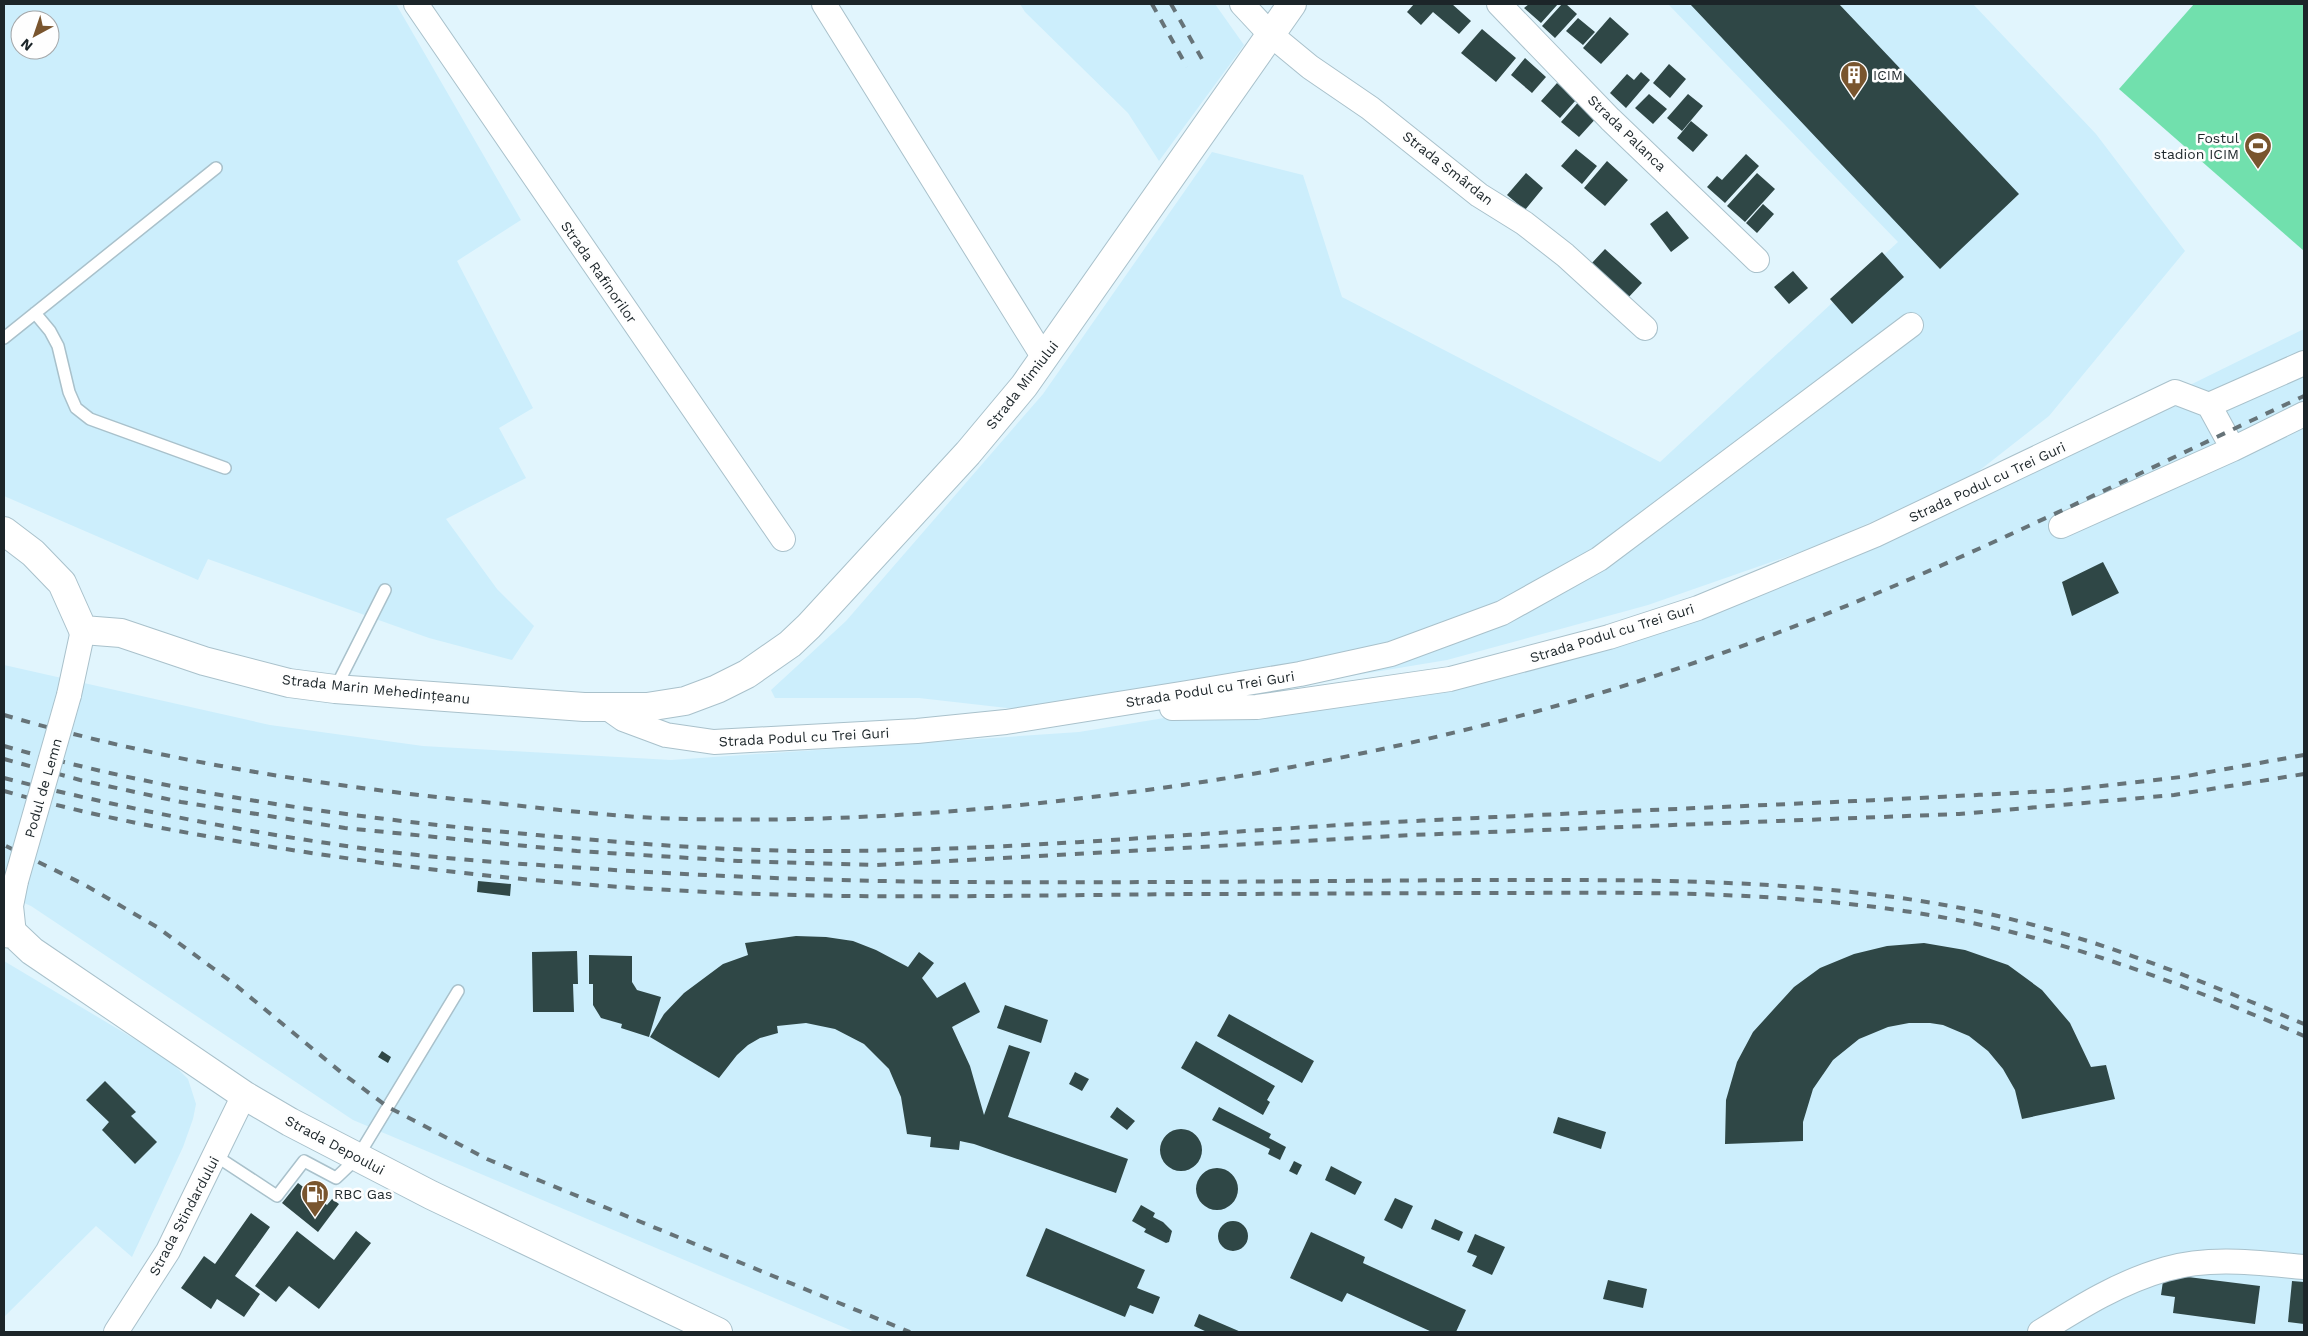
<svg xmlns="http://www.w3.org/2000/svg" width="2308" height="1336" font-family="'Work Sans',sans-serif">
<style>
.built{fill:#cceefc;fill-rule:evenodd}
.green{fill:#71e0ad}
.building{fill:#2f4746}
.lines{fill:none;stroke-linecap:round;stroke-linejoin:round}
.lane-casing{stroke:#a9c1cb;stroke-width:14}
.street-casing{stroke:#a9c1cb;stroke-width:26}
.secondary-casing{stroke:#a9c1cb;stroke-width:30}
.lane{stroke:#fff;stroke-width:11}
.street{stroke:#fff;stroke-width:24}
.secondary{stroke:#fff;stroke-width:28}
.rail{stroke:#667378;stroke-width:4;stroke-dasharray:9 9;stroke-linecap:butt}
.street-bridge-casing{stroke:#a9c1cb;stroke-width:26;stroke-linecap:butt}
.street-bridge{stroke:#fff;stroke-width:24}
.labels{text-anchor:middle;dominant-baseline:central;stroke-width:5;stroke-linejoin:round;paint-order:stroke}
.poi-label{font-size:14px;fill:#1c2529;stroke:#fefefe;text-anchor:start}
.street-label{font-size:14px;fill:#1c2529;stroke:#fefefe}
</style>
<rect width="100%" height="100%" fill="#e1f5fd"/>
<path class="built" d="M4 4H396L521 220 457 261 533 408 499 428 526 478 446 519 497 589 534 626 512 660 429 638 208 559 198 580 4 496ZM20 20H50V50H20Z
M1020 4H1215L1244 45 1159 161 1128 113 1025 12Z
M1668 4H1973L2096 134 2185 251 2049 416 1966 481 1809 549 1648 605 1447 660 1096 718 919 698H775L771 690 846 621 1043 394 1212 152 1303 175 1342 297 1660 462 1898 242Z
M2304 329V1332H855L353 1120 31 906 4 894V665L270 725 423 746 671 760 1079 732 1451 671 1698 608 1942 507Z
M4 961 168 1059 188 1079 196 1104 193 1119 183 1147 132 1257 96 1226 4 1317Z"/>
<path class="green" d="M2194 4H2304V251L2119 89Z"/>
<path class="building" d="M1414 4H1452L1471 21 1459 34 1433 12 1421 25 1407 12Z
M1529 4H1558L1541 23 1524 8Z
M1562 4H1566L1577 14 1555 38 1542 26Z
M1690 4H1839L2019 194 1940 269Z
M1610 17 1629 34 1601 64 1583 48Z
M1578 18 1595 32 1583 45 1566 31Z
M1482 29 1516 58 1496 82 1461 53Z
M1525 58 1546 77 1532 93 1511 75Z
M1669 64 1686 79 1670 98 1653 83Z
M1641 72 1650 80 1626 108 1610 93 1627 74 1634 80Z
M1557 83 1576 100 1560 118 1541 101Z
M1649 94 1667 109 1653 124 1635 108Z
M1688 94 1703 106 1682 131 1667 118Z
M1581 99 1599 115 1579 137 1561 122Z
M1691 121 1708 135 1693 152 1677 138Z
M1576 149 1597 166 1582 184 1561 166Z
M1746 154 1759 166 1725 203 1707 187 1717 176 1722 180Z
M1607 161 1628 180 1605 206 1584 188Z
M1526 173 1543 188 1525 210 1507 195Z
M1757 173 1775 189 1745 222 1727 206Z
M1763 204 1774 214 1757 233 1746 223Z
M1667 211 1689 238 1671 252 1650 224Z
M1605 249 1642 283 1626 300 1590 265Z
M1882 252 1904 277 1852 324 1830 299Z
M1793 271 1808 288 1789 304 1774 287Z
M2103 562 2119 593 2072 616 2062 582Z
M478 881 511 884 510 896 477 892Z
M796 936 826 937 853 941 876 950 908 967 919 952 934 963 922 978 937 998 965 982 980 1012 952 1027 970 1066 984 1115 1009 1045 1030 1052 1008 1117 1128 1159 1116 1193 974 1144 960 1141 959 1150 930 1147 931 1137 907 1134 901 1097 889 1069 864 1044 835 1029 806 1023 777 1026 778 1033 760 1038 748 1045 737 1055 719 1078 650 1037 664 1014 684 993 723 964 748 955 745 943Z
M1924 943 1965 950 2008 965 2042 990 2070 1023 2091 1067 2106 1065 2115 1099 2022 1119 2015 1090 2003 1069 1988 1051 1969 1036 1943 1025 1930 1023H1909L1888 1027 1859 1039 1833 1060 1813 1089 1803 1122V1141L1725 1144 1726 1100 1737 1062 1753 1032 1794 987 1820 968 1854 954 1887 946Z
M577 951 578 984H573L574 1012H533L532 952Z
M589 955 632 956V982L637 990 661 997 649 1037 621 1028 622 1024 601 1018 593 1005V984H589Z
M1005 1005 1048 1020 1041 1043 997 1028Z
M1229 1014 1314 1061 1302 1083 1217 1036Z
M1196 1041 1275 1086 1267 1100 1270 1102 1263 1115 1181 1068Z
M382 1051 391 1057 388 1063 378 1057Z
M1075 1072 1089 1079 1082 1091 1069 1084Z
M105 1081 136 1112 131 1116 157 1142 135 1164 102 1130 109 1122 86 1100Z
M1117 1107 1135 1121 1127 1130 1110 1117Z
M1219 1107 1271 1134 1269 1138 1286 1147 1280 1160 1268 1154 1270 1149 1212 1120Z
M1558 1117 1606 1132 1601 1149 1553 1133Z
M1160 1150a21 21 0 1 1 42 0a21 21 0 1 1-42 0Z
M1294 1161 1302 1165 1297 1175 1289 1171Z
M1331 1166 1362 1182 1355 1195 1325 1180Z
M1196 1189a21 21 0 1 1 42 0a21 21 0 1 1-42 0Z
M298 1183 327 1205 332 1199 339 1204 318 1232 282 1203Z
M1395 1198 1413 1206 1402 1229 1384 1220Z
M1141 1205 1155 1213 1153 1217 1163 1222 1172 1231 1169 1242 1166 1243 1144 1232 1146 1229 1132 1221Z
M251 1213 270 1227 235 1276 260 1294 244 1317 217 1299 211 1309 181 1288 204 1256 215 1264Z
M1435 1219 1463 1232 1459 1241 1431 1229Z
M1218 1236a15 15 0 1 1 30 0a15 15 0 1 1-30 0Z
M1046 1228 1145 1270 1137 1288 1160 1297 1153 1314 1130 1305 1125 1317 1026 1276Z
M297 1231 334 1260 356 1231 371 1243 319 1309 289 1286 276 1302 255 1286Z
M1311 1232 1365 1257 1363 1263 1466 1310 1456 1332H1432L1347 1293 1342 1302 1290 1278Z
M1475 1234 1505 1247 1492 1275 1472 1266 1477 1256 1467 1252Z
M2164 1274 2260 1286 2255 1324 2173 1313 2175 1297 2161 1295Z
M1608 1280 1647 1289 1643 1308 1603 1299Z
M2292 1281 2304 1282V1324L2288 1322Z
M1199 1314 1241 1332H1207L1194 1326Z"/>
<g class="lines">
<defs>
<path id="lane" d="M35 313 50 331 58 346 69 392 76 408 90 419 225 468
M4 338 216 168
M335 689 385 590
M216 1156 277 1196 304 1161 336 1178 357 1158 458 991"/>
<path id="street" d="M416 4 783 539
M824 4 1044 358
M1242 4 1270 34 1310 67 1370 108 1479 195 1524 223 1565 255 1645 328
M1499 4 1610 119 1757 260
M2209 405 2233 449 2304 414
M2061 526 2233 449
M69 695 83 630
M606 707 623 719 666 735 714 742 917 731 1006 722 1187 693 1300 674 1391 654 1502 613 1599 559 1911 325
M1172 708 1257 707 1450 679 1609 637 1698 608 1875 535 2175 392 2209 405 2304 363
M14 934 11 906 16 881
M116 1332 168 1251 244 1095
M2040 1332C2080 1307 2120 1282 2166 1269 2211 1256 2259 1263 2304 1267"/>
<path id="secondary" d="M4 531 33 553 62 583 83 630 121 633 204 661 289 683 335 689 584 707H647L685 701 717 689 747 674 790 644 809 626 968 453 1024 386 1292 4
M4 933 14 934 32 951 244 1095 290 1122 431 1195 718 1332"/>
</defs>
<use href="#lane" class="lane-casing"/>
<use href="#street" class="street-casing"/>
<use href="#secondary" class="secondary-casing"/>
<use href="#lane" class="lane"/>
<use href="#street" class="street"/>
<use href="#secondary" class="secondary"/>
<path class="rail" d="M1152 4 1187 67
M1171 4 1202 59
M4 715C157 760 316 785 474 801 546 808 617 818 689 819 821 822 952 814 1083 798 1317 771 1549 719 1769 636 1952 568 2127 478 2304 396
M4 746C179 796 356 818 537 835 637 844 738 852 839 851 1012 850 1185 834 1358 824 1594 811 1830 804 2066 790L2181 777 2304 755
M4 759 80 780 181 802 345 828 577 851 738 861 877 865 1413 835 1959 814 2174 795 2304 774
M4 778C129 810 255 834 383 851 445 859 507 863 569 867 698 876 826 881 955 882 1131 883 1307 881 1482 880 1642 880 1804 878 1961 908 2079 931 2193 977 2304 1024
M4 791C109 821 217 839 325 855 499 881 674 894 850 896 963 897 1076 895 1189 894 1299 894 1408 893 1517 893 1669 892 1823 892 1972 923 2087 947 2197 990 2304 1036
M6 846 85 885 157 927 233 983 342 1073 388 1107 413 1120 487 1159 910 1332"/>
<defs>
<path id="street-bridge" d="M16 881 69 695"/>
</defs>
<use href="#street-bridge" class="street-bridge-casing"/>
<use href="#street-bridge" class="street-bridge"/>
</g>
<defs>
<symbol id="building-pin" viewBox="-11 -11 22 30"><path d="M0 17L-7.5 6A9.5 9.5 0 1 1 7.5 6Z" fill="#79552e" stroke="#fefefe"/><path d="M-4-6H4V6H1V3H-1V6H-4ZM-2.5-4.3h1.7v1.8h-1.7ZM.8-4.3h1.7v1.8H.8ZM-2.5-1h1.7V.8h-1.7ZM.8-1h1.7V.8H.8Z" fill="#fff"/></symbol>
<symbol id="stadium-pin" viewBox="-11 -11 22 30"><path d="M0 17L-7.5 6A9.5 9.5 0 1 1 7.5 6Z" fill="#79552e" stroke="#fefefe"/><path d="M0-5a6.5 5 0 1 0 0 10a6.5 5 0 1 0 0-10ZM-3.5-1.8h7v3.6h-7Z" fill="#fff"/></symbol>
<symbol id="fuel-pin" viewBox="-11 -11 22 30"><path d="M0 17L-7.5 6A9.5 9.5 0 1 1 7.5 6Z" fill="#79552e" stroke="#fefefe"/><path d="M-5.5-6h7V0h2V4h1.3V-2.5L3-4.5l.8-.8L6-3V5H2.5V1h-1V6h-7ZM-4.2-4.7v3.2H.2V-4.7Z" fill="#fff"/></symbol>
</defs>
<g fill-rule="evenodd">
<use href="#building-pin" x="1838" y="59" width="32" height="43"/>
<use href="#stadium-pin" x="2242" y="130" width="32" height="43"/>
<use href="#fuel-pin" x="299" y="1178" width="32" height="43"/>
</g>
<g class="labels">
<g class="poi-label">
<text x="1873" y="75">ICIM</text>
<text x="2239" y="138" text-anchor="end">Fostul<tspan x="2239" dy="16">stadion ICIM</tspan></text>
<text x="334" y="1194">RBC Gas</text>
</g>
<g class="street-label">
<text transform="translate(1627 133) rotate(44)">Strada Palanca</text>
<text transform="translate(1448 168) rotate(38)">Strada Smârdan</text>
<text transform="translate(599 272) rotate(55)">Strada Rafinorilor</text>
<text transform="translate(1022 385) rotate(-52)">Strada Mimiului</text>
<text transform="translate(1987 482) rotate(-25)">Strada Podul cu Trei Guri</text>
<text transform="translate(1612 633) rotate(-17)">Strada Podul cu Trei Guri</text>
<text transform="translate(376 689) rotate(6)">Strada Marin Mehedințeanu</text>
<text transform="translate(1210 689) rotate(-9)">Strada Podul cu Trei Guri</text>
<text transform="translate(804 737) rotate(-3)">Strada Podul cu Trei Guri</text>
<text transform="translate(43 788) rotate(-74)">Podul de Lemn</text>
<text transform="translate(335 1145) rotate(28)">Strada Depoului</text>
<text transform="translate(184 1216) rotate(-62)">Strada Stindardului</text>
</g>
</g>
<rect width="2308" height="1336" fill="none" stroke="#1c2529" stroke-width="10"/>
<g transform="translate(35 35) rotate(220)"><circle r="24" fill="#fefefe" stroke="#a4a7a9"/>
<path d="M0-4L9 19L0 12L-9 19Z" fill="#79552e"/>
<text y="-8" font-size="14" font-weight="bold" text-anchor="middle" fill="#1c2529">N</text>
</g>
</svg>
